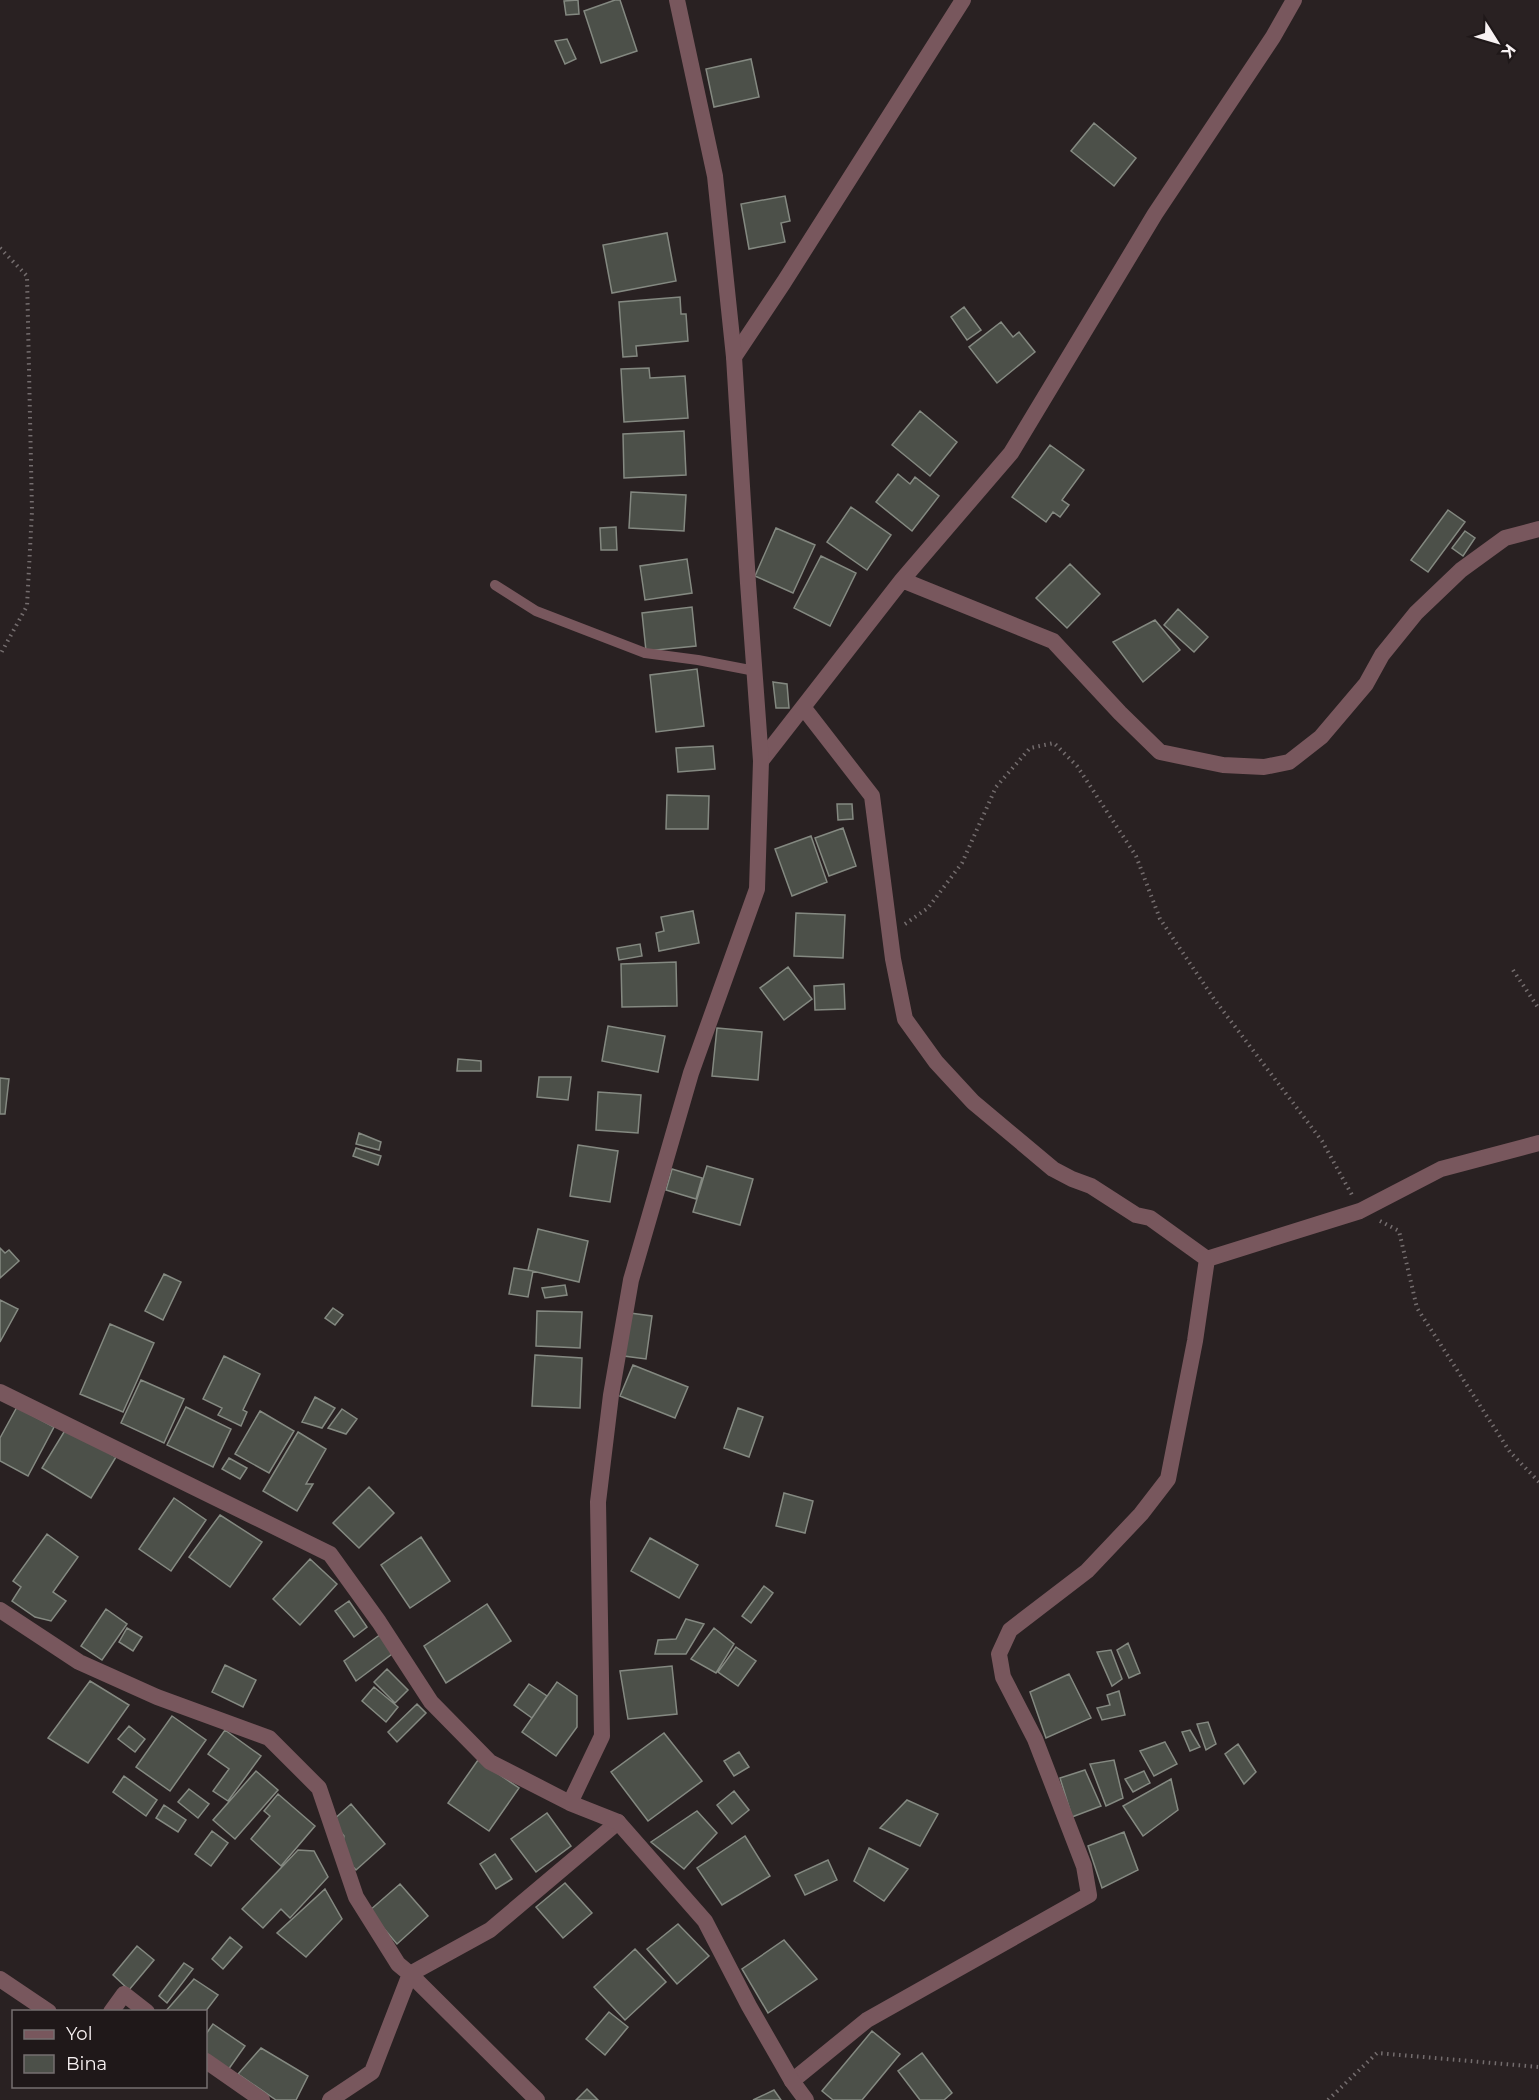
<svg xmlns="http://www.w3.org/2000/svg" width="1539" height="2100" font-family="Montserrat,sans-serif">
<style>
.building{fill:#4c5049;stroke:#848981;stroke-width:1.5}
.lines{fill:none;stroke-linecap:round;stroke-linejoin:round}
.path{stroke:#746d6e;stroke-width:4;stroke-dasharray:1.5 4.5;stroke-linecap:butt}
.service{stroke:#78575d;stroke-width:10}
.minor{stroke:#78575d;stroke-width:16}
.tertiary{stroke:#78575d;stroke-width:16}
</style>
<rect width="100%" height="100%" fill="#292122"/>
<path class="building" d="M578 0 579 14 566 15 564 1Z
M615 0H620L637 51 601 63 584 11Z
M567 39 576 59 565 64 555 41Z
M751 59 759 97 714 107 706 69Z
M1094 123 1136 158 1114 186 1071 151Z
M785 196 790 221 781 223 785 242 749 249 741 204Z
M667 233 676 281 612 293 603 245Z
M680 297 681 314H686L688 341 636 346 637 356 623 357 619 302Z
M964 307 981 330 967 340 951 317Z
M1001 322 1013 337 1019 332 1035 352 997 383 969 347Z
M649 368 650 378 685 376 688 418 624 422 621 369Z
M920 411 957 442 930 476 892 445Z
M684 431 686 475 624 478 623 434Z
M1050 445 1084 470 1062 500 1069 505 1060 517 1053 512 1046 522 1012 497Z
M898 474 910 484 915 477 939 496 912 531 876 502Z
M631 492 686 495 684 531 629 528Z
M851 507 891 535 867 570 827 542Z
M1448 510 1465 522 1428 572 1411 560Z
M616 527 617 550H601L600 528Z
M776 528 815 545 793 593 755 576Z
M1465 531 1475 538 1463 556 1452 548Z
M821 556 856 573 830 626 794 608Z
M687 559 692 593 645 600 640 566Z
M1070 564 1100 594 1067 628 1036 598Z
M692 607 696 646 646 651 642 613Z
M1178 609 1208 637 1194 652 1164 625Z
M1155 620 1180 650 1143 682 1113 642Z
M697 669 704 726 656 732 650 675Z
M773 682 787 684 789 708H776Z
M713 746 715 769 678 772 676 748Z
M667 795 709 796 708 829H666Z
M837 804H852L853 819 838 820Z
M843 828 856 866 829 876 815 838Z
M811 836 827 882 792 896 775 849Z
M693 911 699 943 659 951 656 933 664 931 661 917Z
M796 913 845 915 843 958 794 956Z
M640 944 642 956 619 960 617 948Z
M676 962 677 1006 622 1007 621 964Z
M788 967 812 999 784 1020 760 988Z
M844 984 845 1009 815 1010 814 986Z
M608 1026 665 1036 658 1072 602 1061Z
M717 1028 762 1032 758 1080 712 1076Z
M458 1059 481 1061V1071H457Z
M539 1077H571L568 1100 537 1097Z
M0 1078 9 1079 5 1114H0Z
M598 1092 641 1095 638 1133 596 1130Z
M359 1133 381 1142 379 1150 356 1144Z
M578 1145 618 1151 610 1202 570 1196Z
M356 1148 381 1156 378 1165 353 1156Z
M707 1166 753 1179 740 1225 693 1212Z
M672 1169 702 1178 696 1199 666 1190Z
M538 1229 588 1241 579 1282 528 1270Z
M0 1248 5 1253 9 1250 19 1261 0 1278Z
M514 1268 533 1271 528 1297 509 1294Z
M164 1274 181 1282 163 1320 145 1311Z
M565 1285 567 1295 545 1298 542 1288Z
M0 1300 18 1309 0 1342Z
M333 1308 343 1315 335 1325 325 1318Z
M537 1311 582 1312 580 1348 536 1346Z
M630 1313 652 1316 646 1359 624 1356Z
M110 1324 154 1343 123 1412 80 1394Z
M535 1355 582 1358 580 1408 532 1406Z
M224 1356 260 1374 243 1410 247 1412 241 1426 218 1415 222 1408 203 1399Z
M633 1365 688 1387 675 1418 620 1396Z
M141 1380 184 1399 164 1443 121 1423Z
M315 1397 335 1408 322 1428 302 1422Z
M17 1407 54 1427 28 1476 0 1461V1438Z
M186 1407 231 1429 213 1467 167 1445Z
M738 1408 763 1417 749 1457 724 1448Z
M342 1409 357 1419 346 1434 328 1428Z
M260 1411 294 1431 269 1473 235 1454Z
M67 1427 116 1457 91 1498 42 1468Z
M298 1432 326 1449 306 1484H313L297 1511 263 1491Z
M229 1458 247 1468 240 1479 222 1469Z
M369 1487 394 1513 359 1548 333 1523Z
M784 1493 813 1501 805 1533 776 1526Z
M174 1498 206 1520 171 1571 139 1549Z
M220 1515 262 1542 230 1587 189 1557Z
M47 1534 78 1557 53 1592 66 1601 51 1621 35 1617 12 1601 21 1587 13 1581Z
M421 1537 450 1581 410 1608 381 1565Z
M650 1538 698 1565 679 1598 631 1571Z
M310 1559 337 1584 300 1625 273 1599Z
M764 1586 773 1593 751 1623 742 1616Z
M349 1601 367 1627 354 1637 335 1611Z
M487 1604 511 1641 446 1683 424 1646Z
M106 1609 127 1624 102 1660 81 1646Z
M686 1619 704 1624 686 1654H655L658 1640 676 1639Z
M127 1628 142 1637 133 1651 119 1642Z
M714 1628 734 1644 716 1673 691 1659Z
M381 1634 392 1654 356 1681 344 1661Z
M1128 1643 1140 1673 1129 1678 1117 1650Z
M736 1647 756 1661 738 1686 718 1672Z
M1111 1650 1122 1679 1112 1686 1097 1652Z
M225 1665 256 1680 243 1707 212 1692Z
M672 1666 677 1714 628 1719 620 1671Z
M387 1669 408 1690 395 1703 374 1682Z
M1069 1674 1091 1718 1046 1738 1030 1692Z
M90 1681 129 1705 88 1763 48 1738Z
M557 1682 577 1696V1727L556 1756 522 1732Z
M529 1684 547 1696 532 1718 514 1705Z
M374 1687 398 1707 386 1722 362 1701Z
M1119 1691 1125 1715 1102 1720 1097 1708 1110 1705 1107 1695Z
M417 1704 426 1713 397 1742 388 1732Z
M172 1716 206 1740 170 1791 136 1767Z
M1208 1722 1216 1744 1206 1750 1197 1724Z
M129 1726 145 1739 135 1752 118 1739Z
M225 1730 261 1756 228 1801 213 1791 229 1769 208 1754Z
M1190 1730 1200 1747 1190 1751 1182 1732Z
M664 1733 702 1781 648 1821 611 1772Z
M1165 1742 1177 1764 1154 1776 1140 1751Z
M1238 1744 1256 1772 1244 1784 1225 1754Z
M739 1752 749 1767 734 1776 724 1761Z
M478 1760 519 1788 489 1831 448 1803Z
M1114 1760 1123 1798 1106 1806 1090 1764Z
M1085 1770 1101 1806 1072 1817 1060 1778Z
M256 1771 278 1790 235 1839 213 1820Z
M1144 1771 1150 1783 1133 1792 1125 1779Z
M124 1776 157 1800 146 1816 113 1792Z
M1171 1779 1178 1810 1143 1836 1123 1806Z
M189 1789 209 1804 198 1818 178 1802Z
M734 1791 749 1810 732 1824 717 1805Z
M278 1794 315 1826 281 1866 251 1839 270 1816 264 1811Z
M907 1800 938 1814 920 1846 880 1828Z
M351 1804 385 1844 356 1870 341 1854 344 1836 332 1821Z
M164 1805 186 1820 178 1832 156 1818Z
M697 1811 717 1833 684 1869 651 1842Z
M547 1813 571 1846 536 1872 511 1839Z
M212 1831 228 1843 211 1866 195 1854Z
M1124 1832 1138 1870 1102 1888 1088 1846Z
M745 1836 770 1876 722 1905 697 1868Z
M869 1848 908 1869 884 1901 854 1881Z
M298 1850 314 1851 328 1877 290 1918 281 1909 263 1928 242 1909Z
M495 1854 512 1879 496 1889 480 1864Z
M828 1860 837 1880 805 1895 795 1875Z
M565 1883 592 1913 563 1938 536 1907Z
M400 1884 428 1916 397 1944 369 1911Z
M325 1889 342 1919 306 1957 277 1933Z
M678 1924 709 1956 677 1984 647 1949Z
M230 1937 242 1947 223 1969 212 1959Z
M784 1940 817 1979 768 2013 742 1969Z
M137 1946 154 1960 129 1990 113 1975Z
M635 1949 666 1982 625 2020 594 1987Z
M184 1963 193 1969 167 2003 159 1996Z
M194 1979 218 1995 205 2012H165Z
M609 2012 628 2027 605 2055 586 2039Z
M213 2024 245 2046 228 2070 206 2058V2034Z
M872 2031 900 2054 862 2100H833L822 2091Z
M261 2048 308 2076 296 2100H276L238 2074Z
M922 2053 952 2093 944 2100H920L898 2071Z
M587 2089 598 2100H576Z
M774 2090 781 2100H753Z"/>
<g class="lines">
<path class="path" d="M0 248 27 276 32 511 27 606 0 655
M905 924 928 908 962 863 996 787 1030 748 1054 743 1077 766 1136 856 1160 919 1214 999 1322 1141 1352 1195
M1513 970 1539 1009
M1380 1221 1399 1231 1417 1308 1510 1452 1539 1482
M1328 2100 1377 2053 1539 2067"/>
<path class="service" d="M495 585 536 611 645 653 698 660 755 671"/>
<path class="minor" d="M734 357 784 282 963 0
M902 580 1053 641 1120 713 1160 752 1223 765 1264 767 1289 762 1321 737 1366 684 1382 655 1416 613 1461 570 1505 538 1539 529
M803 707 872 796 893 959 905 1019 936 1062 973 1102 1053 1169 1072 1179 1091 1186 1136 1215 1150 1218 1207 1259
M761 761 902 580 1011 453 1155 214 1273 37 1294 0
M1207 1259 1360 1211 1441 1169 1539 1143
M0 1610 79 1662 157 1697 269 1738 319 1788 356 1897 398 1964 410 1974 537 2100
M0 1979 49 2012
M111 2012 124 1994 147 2012
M206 2061 262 2100
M792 2081 867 2020 1089 1895 1084 1866 1035 1739 1003 1677 999 1654 1010 1630 1087 1571 1141 1514 1168 1479 1195 1341 1207 1259
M330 2100 372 2072 410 1974 490 1930 618 1822"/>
<path class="tertiary" d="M0 1392 330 1554 379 1622 431 1702 490 1762 570 1803 618 1822 705 1921 749 2006 792 2081 806 2100
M570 1803 602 1736 598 1502 611 1395 631 1280 691 1073 757 889 761 761 748 583 734 357 715 176 677 0"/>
</g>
<rect x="12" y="2010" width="195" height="78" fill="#1f1819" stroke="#766f70" stroke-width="1.5"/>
<rect x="24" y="2030" width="30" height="9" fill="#78575d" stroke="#766f70" stroke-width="1.5"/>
<text x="66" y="2040" font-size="18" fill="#f8f2f3">Yol</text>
<rect x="24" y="2055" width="30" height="18" fill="#4c5049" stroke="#766f70" stroke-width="1.5"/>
<text x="66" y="2070" font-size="18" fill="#f8f2f3">Bina</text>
<g transform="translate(1497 42) rotate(127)" stroke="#1f1819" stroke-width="4.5" paint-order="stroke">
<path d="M0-4.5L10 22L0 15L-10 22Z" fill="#f8f2f3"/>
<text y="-9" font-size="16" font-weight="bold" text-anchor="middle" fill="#f8f2f3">K</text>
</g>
</svg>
